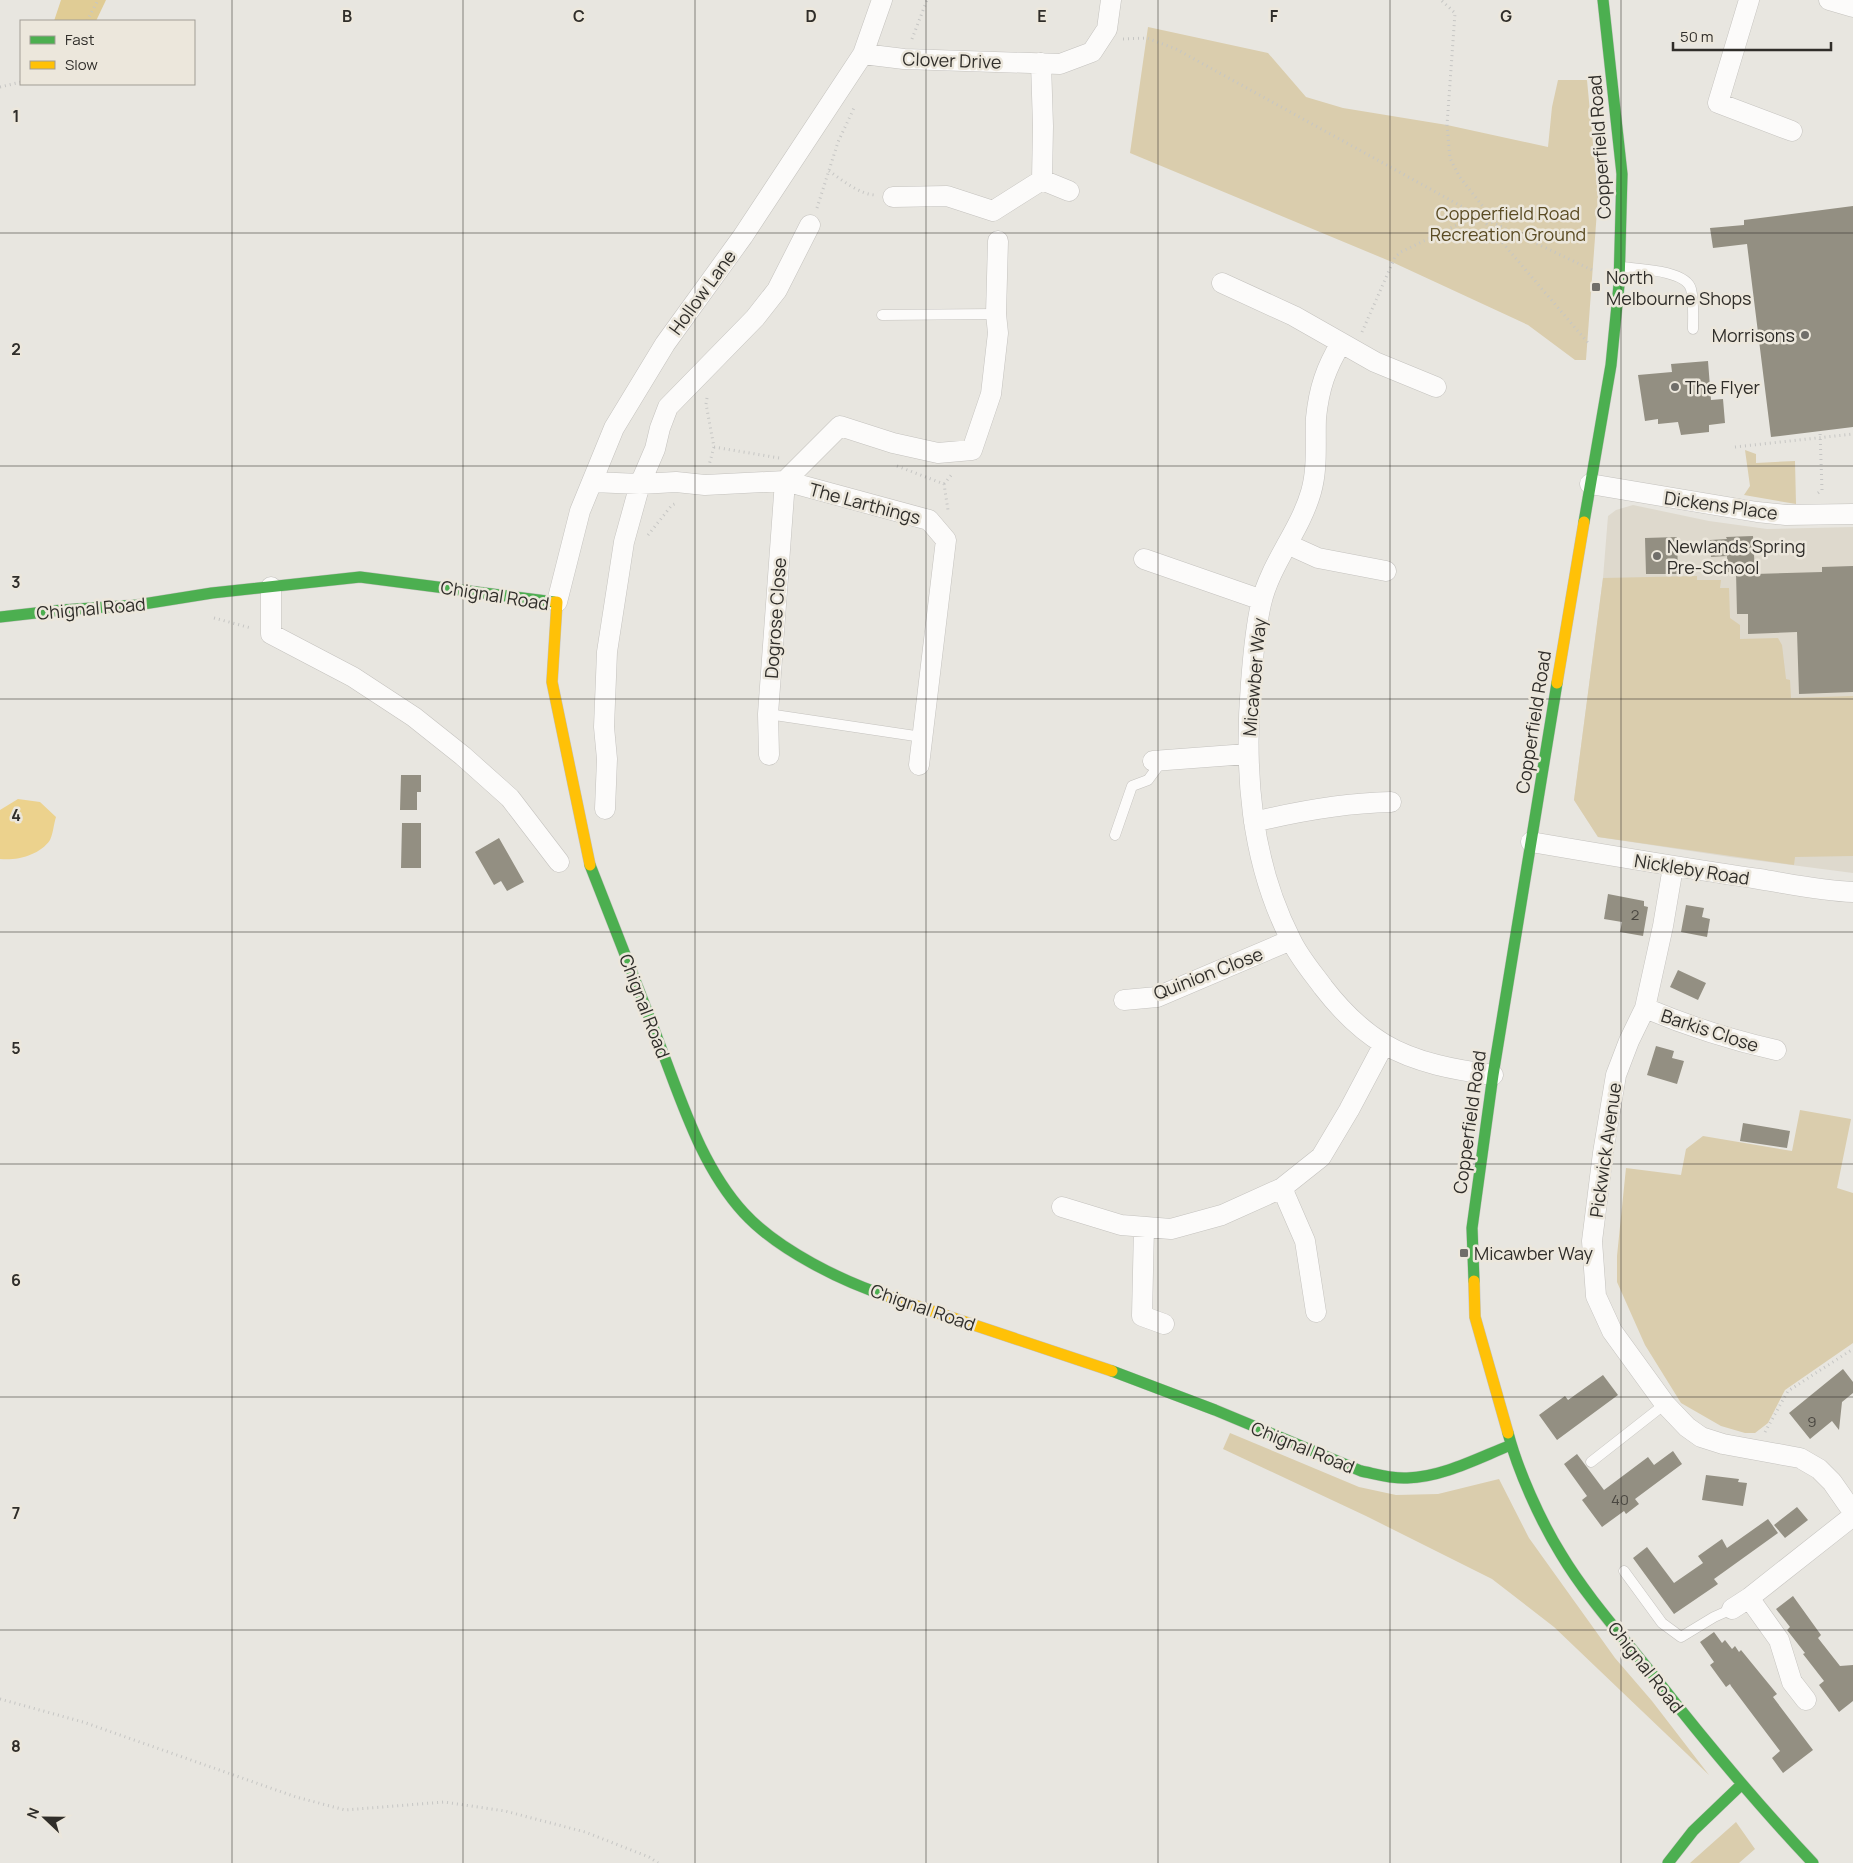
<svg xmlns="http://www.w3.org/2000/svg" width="1853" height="1863" font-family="Manrope,sans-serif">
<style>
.built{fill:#ded9cd}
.green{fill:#dacdad}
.forest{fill:#e0cc95}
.water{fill:#ecd28d}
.building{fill:#938f82}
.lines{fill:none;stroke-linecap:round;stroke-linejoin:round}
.lane-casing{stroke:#c4c2be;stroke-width:11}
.street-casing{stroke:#c4c2be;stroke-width:21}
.fast-casing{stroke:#c4c2be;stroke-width:12}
.slow-casing{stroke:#c4c2be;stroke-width:12}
.path{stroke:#c6c6c4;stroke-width:3;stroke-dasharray:1 4;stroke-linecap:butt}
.lane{stroke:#fcfbfa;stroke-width:10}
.street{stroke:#fcfbfa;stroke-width:20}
.fast{stroke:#4caf50;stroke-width:11}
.slow{stroke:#ffc107;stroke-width:11}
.grid{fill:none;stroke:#302e2a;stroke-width:1;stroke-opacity:0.55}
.poi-dot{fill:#706e6a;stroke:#ece7dc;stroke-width:2}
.labels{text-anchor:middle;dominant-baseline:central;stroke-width:5;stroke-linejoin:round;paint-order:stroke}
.number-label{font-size:15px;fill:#494640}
.street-label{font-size:18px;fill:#302e2a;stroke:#ece7dc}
.park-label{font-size:18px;fill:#5a4b23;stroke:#ece7dc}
.poi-label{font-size:18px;fill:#302e2a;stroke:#ece7dc;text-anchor:start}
.grid-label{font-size:16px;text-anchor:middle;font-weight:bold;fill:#302e2a;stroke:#ece7dc;stroke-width:5;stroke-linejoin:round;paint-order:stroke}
</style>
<rect width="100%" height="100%" fill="#e8e6e0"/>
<path class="built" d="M1633 505 1709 521 1767 529 1853 527V873L1730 857 1598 837 1574 800 1603 578 1608 516 1616 510Z"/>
<path class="green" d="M1148 27 1268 53 1306 97 1343 108 1447 125 1548 147 1552 107 1558 80H1587L1598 197 1586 360H1575L1528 325 1392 262 1130 153Z
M1745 450 1756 454V463L1795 461 1796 504 1744 495 1750 486Z
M1697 576V580H1721L1720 588H1729L1730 618 1740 625V639L1778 638 1782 645 1786 679 1790 680 1791 698 1853 696V856L1795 857 1794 865 1598 837 1574 800 1603 578Z
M1800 1110 1851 1119 1837 1188 1853 1193V1343L1785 1390 1768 1423 1755 1433H1745L1721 1426 1681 1403 1645 1345 1617 1282V1256L1626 1168 1681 1175 1686 1149 1703 1136 1792 1151Z
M1230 1433 1359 1487 1396 1495 1438 1494 1499 1479 1529 1538 1615 1658 1652 1701 1709 1775 1554 1627 1492 1579 1366 1516 1223 1449Z
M1736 1822 1755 1849 1739 1863H1690Z"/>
<path class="forest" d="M61 0H106L96 21H54Z"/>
<path class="water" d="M18 799 40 802 56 817C54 823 53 834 50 840 40 855 17 861 0 859V810Z"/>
<path class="building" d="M1853 206V427L1771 437 1747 244 1713 248 1710 228 1744 225V220Z
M1708 361 1711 400 1723 399 1725 423 1709 425V432L1681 435 1678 422 1658 424V419L1645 421 1638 375 1672 372 1671 364Z
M1753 536 1755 574 1822 572V567L1853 566V692L1799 694 1797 632 1748 634V614H1737L1736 572H1728L1727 556 1711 557 1710 540 1727 539 1726 537Z
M1677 537 1678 574H1646L1645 538Z
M401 775H421V792H417V810H400Z
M402 823H421V868H401Z
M499 838 524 882 507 891 501 881 494 885 475 852Z
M1608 894 1644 901V906L1648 907 1643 936 1620 932 1622 922 1604 919Z
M1686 905 1704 908 1702 917 1710 919 1707 937 1681 932Z
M1678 970 1706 983 1698 1000 1670 987Z
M1656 1046 1674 1051 1672 1058 1684 1061 1677 1084 1647 1075Z
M1743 1123 1790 1131 1787 1148 1740 1141Z
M1843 1369 1853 1382V1393L1842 1402 1839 1430 1832 1421 1810 1439 1789 1413Z
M1603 1375 1618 1395 1557 1440 1539 1415 1565 1396 1568 1400Z
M1673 1451 1682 1464 1635 1499 1639 1504 1626 1514 1624 1511 1602 1527 1582 1500 1587 1496 1564 1464 1577 1454 1604 1490 1648 1457 1654 1465Z
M1706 1475 1739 1479 1738 1482 1747 1483 1743 1506 1702 1500Z
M1797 1507 1808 1520 1785 1538 1774 1525Z
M1768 1519 1778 1533 1714 1579 1718 1584 1674 1614 1633 1558 1647 1547 1674 1583 1703 1563 1698 1556 1722 1539 1727 1548Z
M1793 1596 1821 1635 1818 1638 1840 1666 1853 1665V1701L1839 1712 1819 1685 1824 1681 1803 1654 1805 1653 1787 1630 1790 1627 1776 1609Z
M1714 1632 1722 1643 1725 1640 1732 1649 1735 1646 1739 1652 1741 1650 1777 1694 1773 1697 1813 1750 1783 1773 1772 1758 1780 1751 1731 1686 1730 1684 1726 1687 1710 1665 1714 1662 1700 1642Z"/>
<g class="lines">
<defs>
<path id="lane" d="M1622 267C1638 269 1686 270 1691 289 1694 301 1693 316 1693 329
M882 315 996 314
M768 714 922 737
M1115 835 1132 786 1148 780 1162 761
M1591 1462 1665 1404
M1624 1571 1662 1623 1681 1637 1714 1617 1732 1609"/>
<path id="street" d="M1749 0 1718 103 1792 131
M1829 0 1853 7
M863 54 904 59 1060 64 1092 52 1107 29 1111 0
M1042 180 1069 191
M893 197 947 196 993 211 1042 180 1043 126 1041 63
M1222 283 1294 316 1375 362 1436 387
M1341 343C1326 368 1319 388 1316 418 1315 442 1318 468 1311 492 1300 531 1270 564 1261 604 1255 630 1253 656 1251 683 1244 770 1250 860 1291 940 1299 957 1312 972 1323 987 1340 1009 1359 1029 1384 1044 1416 1063 1456 1070 1493 1075
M592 482 640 484 676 482 705 485 785 481 929 520 946 540 919 765
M1590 484 1757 512 1786 515 1853 514
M1287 544 1318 558 1386 571
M1144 559 1262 600
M271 587V634L353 677 414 717 463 756 510 798 559 862
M557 602 580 511 614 428 665 344 743 236 863 54 882 0
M769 755 768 714 785 481 840 426 893 443 938 453 972 450 991 394 998 333 996 314 998 241
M1153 761 1247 754
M605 809 607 759 604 727 607 652 624 542 640 484 655 449 660 428 668 407 755 318 777 290 810 225
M1254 822C1299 811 1345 803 1391 802
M1531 842C1607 855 1683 868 1759 879 1790 884 1821 891 1853 892
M1673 867 1663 926 1645 1008 1629 1041 1616 1075 1603 1153 1592 1241 1596 1296 1612 1331 1665 1404 1687 1427 1701 1437 1723 1444 1800 1458 1819 1469 1832 1482 1853 1512
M1124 1000 1157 997 1291 940
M1645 1008C1688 1026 1731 1040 1776 1050
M1282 1188 1305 1241 1316 1312
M1062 1207 1121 1225 1171 1229 1222 1215 1282 1188 1321 1157 1349 1110 1384 1044
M1144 1227 1142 1316 1164 1324
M1749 1598 1779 1640 1792 1682 1806 1700
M1732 1609 1749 1598 1853 1516"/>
<path id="fast" d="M1584 522 1611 365 1619 285 1622 174 1603 0
M0 617 62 610 137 605 212 593 360 577 554 602
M590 865C614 926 638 987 661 1048 683 1105 702 1167 744 1213 778 1250 843 1282 890 1297
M1474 1281 1472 1228 1493 1075 1557 683
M1112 1371 1215 1410 1361 1471C1376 1474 1392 1479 1407 1478 1443 1477 1478 1458 1511 1445
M1508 1433C1518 1471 1540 1520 1561 1554 1586 1596 1623 1637 1653 1675 1704 1740 1756 1803 1813 1863
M1668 1863 1693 1831 1742 1784"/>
<path id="slow" d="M554 602H557L552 682 590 865
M1557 683 1584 522
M1474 1281 1475 1317 1508 1433
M890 1297 1112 1371"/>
</defs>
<use href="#lane" class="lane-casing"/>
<use href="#street" class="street-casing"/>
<use href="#fast" class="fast-casing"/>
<use href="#slow" class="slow-casing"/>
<path class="path" d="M87 21 98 0
M912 39 927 0
M1123 39 1147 38 1176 49 1481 217 1592 270 1595 269
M0 87 21 82
M829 171C842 180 859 194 875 195
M817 208 838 142 854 108
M1483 220 1589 344
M1362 332 1395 257 1401 252 1471 218 1481 217 1488 213 1459 176 1450 158 1447 125 1455 13 1441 0
M707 398 706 404 714 447 709 465
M714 447 779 458
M1735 447 1853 434
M897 466 944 484 948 510
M944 484 953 473
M1818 493 1822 490 1820 431
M648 535 672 505 677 503
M214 618 251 628
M1765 1432 1788 1391 1853 1349
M0 1699 83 1722 296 1797 345 1810 444 1802 505 1811 585 1832 649 1857 658 1863"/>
<use href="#lane" class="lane"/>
<use href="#street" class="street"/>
<use href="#fast" class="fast"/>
<use href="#slow" class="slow"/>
</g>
<path class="grid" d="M232 0V1863M463 0V1863M695 0V1863M926 0V1863M1158 0V1863M1390 0V1863M1621 0V1863M0 233H1853M0 466H1853M0 699H1853M0 932H1853M0 1164H1853M0 1397H1853M0 1630H1853"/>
<g class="poi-dot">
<rect x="1591" y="282" width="10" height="10" rx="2.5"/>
<circle cx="1805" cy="335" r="5"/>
<circle cx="1675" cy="387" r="5"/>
<circle cx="1657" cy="556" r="5"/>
<rect x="1459" y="1248" width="10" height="10" rx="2.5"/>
</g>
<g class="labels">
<g class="number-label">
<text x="1635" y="914">2</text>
<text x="1812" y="1421">9</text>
<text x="1620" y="1499">40</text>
</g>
<g class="street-label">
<text transform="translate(952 60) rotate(2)">Clover Drive</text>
<text transform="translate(1599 147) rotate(-94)">Copperfield Road</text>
<text transform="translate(702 292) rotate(-54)">Hollow Lane</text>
<text transform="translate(865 503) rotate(15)">The Larthings</text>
<text transform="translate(1721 505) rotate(8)">Dickens Place</text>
<text transform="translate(495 595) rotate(9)">Chignal Road</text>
<text transform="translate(91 608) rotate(-5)">Chignal Road</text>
<text transform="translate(775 618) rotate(-86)">Dogrose Close</text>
<text transform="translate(1254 677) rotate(-85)">Micawber Way</text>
<text transform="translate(1533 722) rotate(-81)">Copperfield Road</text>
<text transform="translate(1692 869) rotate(9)">Nickleby Road</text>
<text transform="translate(1208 973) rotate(-21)">Quinion Close</text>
<text transform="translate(645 1006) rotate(69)">Chignal Road</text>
<text transform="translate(1710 1030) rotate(18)">Barkis Close</text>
<text transform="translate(1469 1122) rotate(-82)">Copperfield Road</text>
<text transform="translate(1605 1150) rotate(-82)">Pickwick Avenue</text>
<text transform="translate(923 1307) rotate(19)">Chignal Road</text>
<text transform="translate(1303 1447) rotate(22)">Chignal Road</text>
<text transform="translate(1646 1667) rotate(52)">Chignal Road</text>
</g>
<g class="park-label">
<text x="1508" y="213">Copperfield Road<tspan x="1508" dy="21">Recreation Ground</tspan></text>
</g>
<g class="poi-label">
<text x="1606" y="277">North<tspan x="1606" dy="21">Melbourne Shops</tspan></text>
<text x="1795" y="335" text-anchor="end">Morrisons</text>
<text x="1685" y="387">The Flyer</text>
<text x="1667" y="546">Newlands Spring<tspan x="1667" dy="21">Pre-School</tspan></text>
<text x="1474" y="1253">Micawber Way</text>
</g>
</g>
<g class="grid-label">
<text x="347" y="22">B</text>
<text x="579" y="22">C</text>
<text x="811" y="22">D</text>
<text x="1042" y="22">E</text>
<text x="1274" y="22">F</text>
<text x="1506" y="22">G</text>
<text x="16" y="122">1</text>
<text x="16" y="355">2</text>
<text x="16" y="588">3</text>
<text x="16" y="821">4</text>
<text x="16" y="1054">5</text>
<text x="16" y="1286">6</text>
<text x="16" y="1519">7</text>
<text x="16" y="1752">8</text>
</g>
<rect x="20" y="20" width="175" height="65" fill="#ece7dc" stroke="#a19d95"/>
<rect x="30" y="36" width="25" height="8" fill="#4caf50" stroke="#a19d95"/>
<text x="65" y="45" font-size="15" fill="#302e2a">Fast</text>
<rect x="30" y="61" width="25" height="8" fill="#ffc107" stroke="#a19d95"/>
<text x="65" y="70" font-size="15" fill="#302e2a">Slow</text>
<g transform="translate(45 1818) rotate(292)" stroke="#ece7dc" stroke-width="4" paint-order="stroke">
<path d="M0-4L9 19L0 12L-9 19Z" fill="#302e2a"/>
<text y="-8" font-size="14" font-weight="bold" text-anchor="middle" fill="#302e2a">N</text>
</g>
<path d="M1673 42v8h158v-8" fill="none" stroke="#302e2a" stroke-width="2.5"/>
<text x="1680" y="42" font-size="15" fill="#302e2a" stroke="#ece7dc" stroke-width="4" paint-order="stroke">50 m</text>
</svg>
